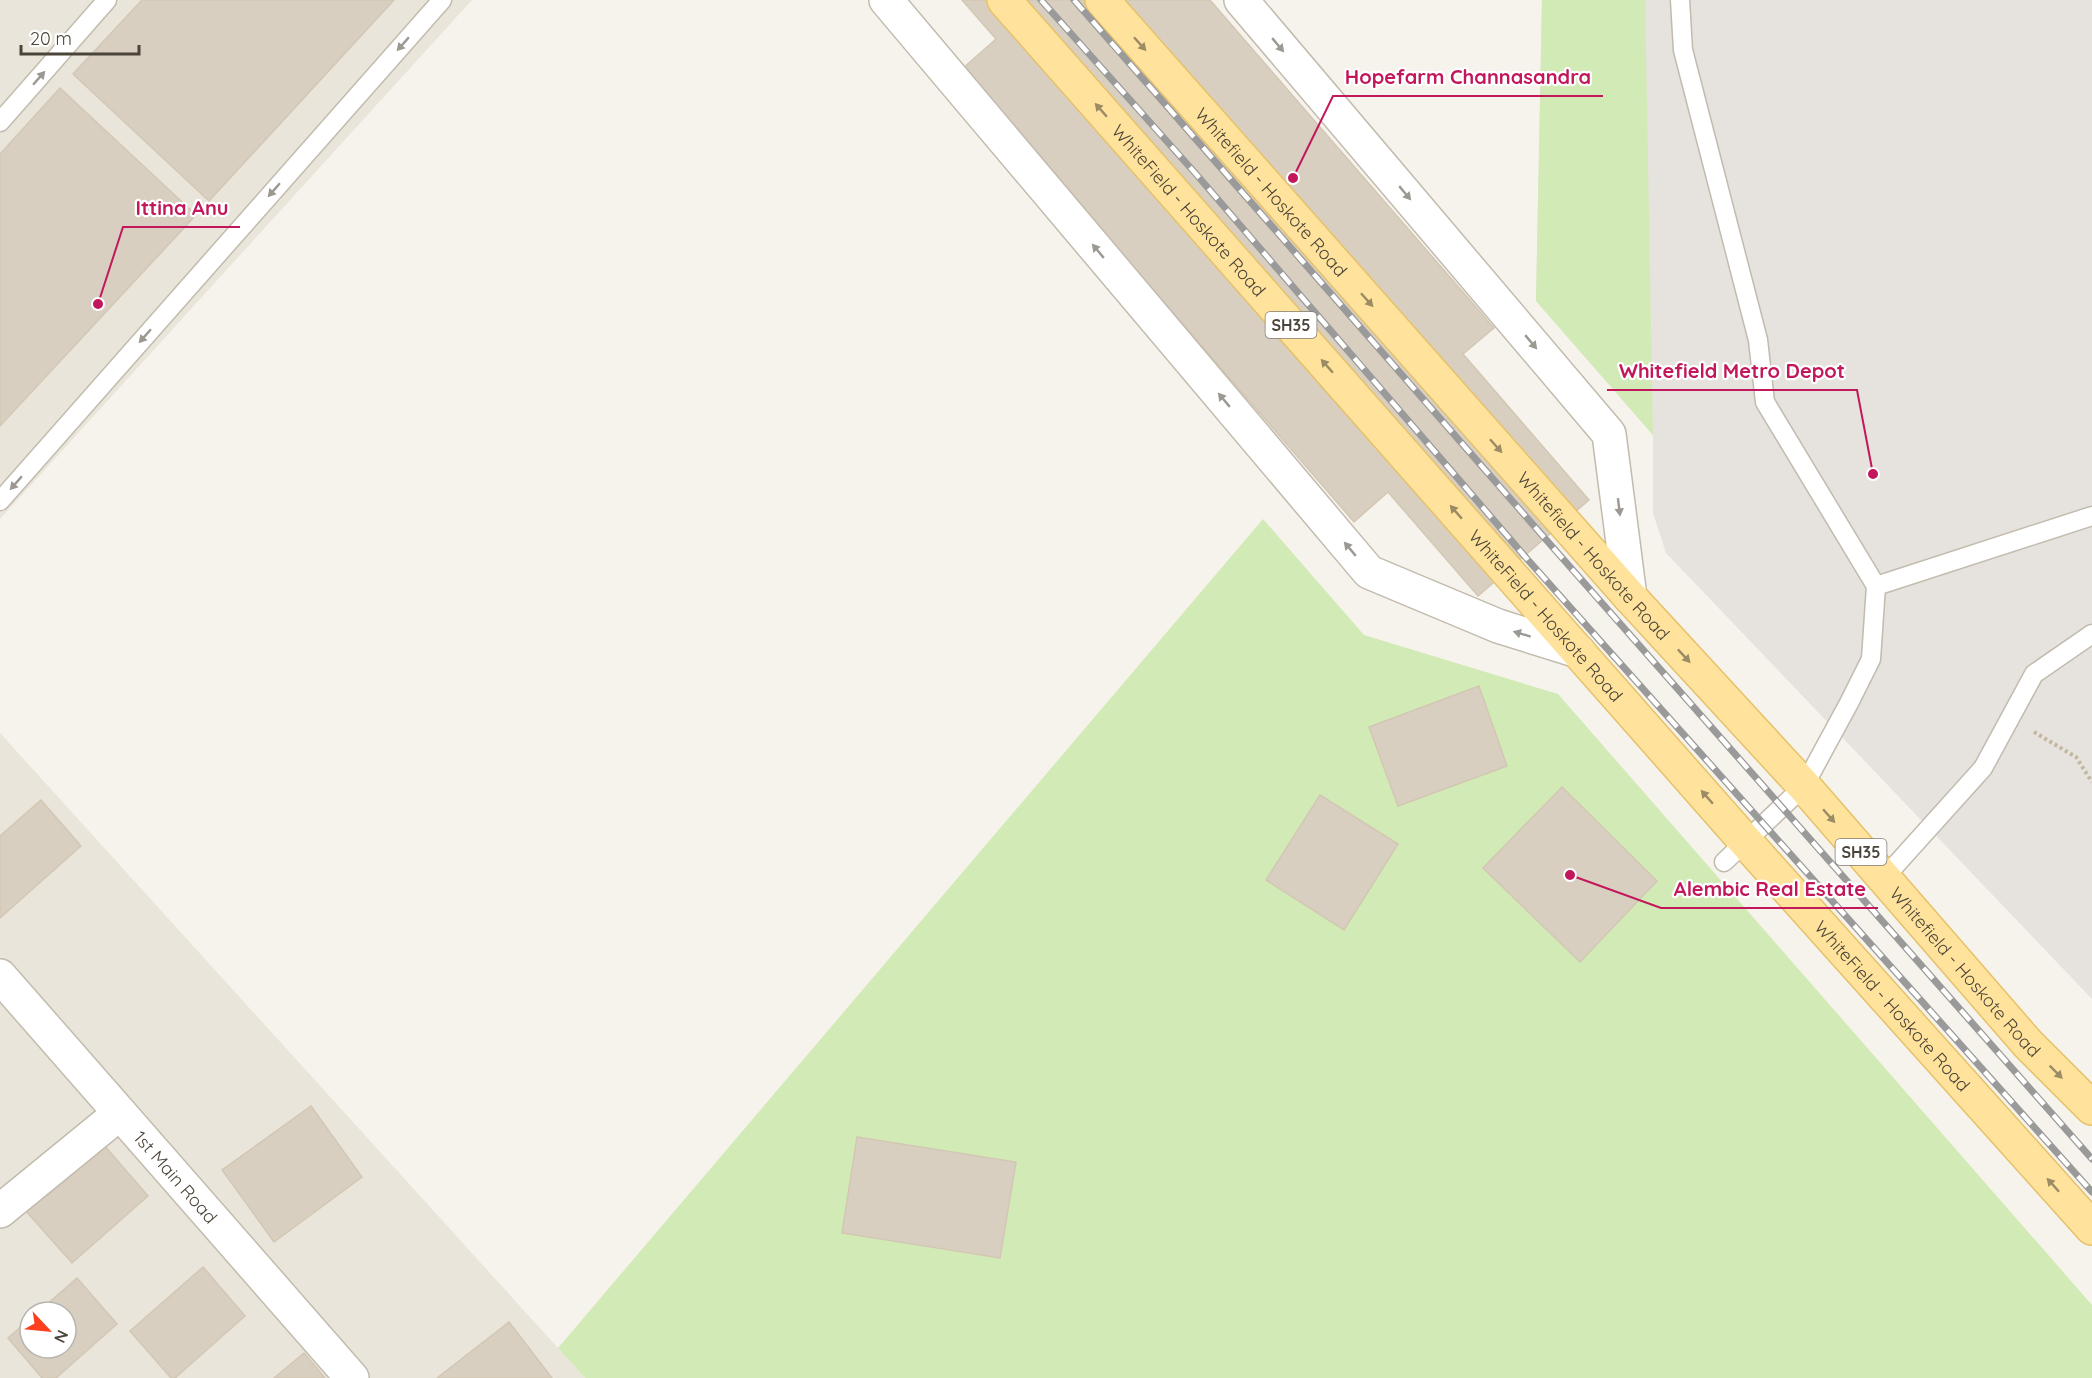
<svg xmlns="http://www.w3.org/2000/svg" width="2092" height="1378" font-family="Quicksand,sans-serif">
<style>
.residential{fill:#eae5da;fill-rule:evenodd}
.industrial{fill:#e6e2dd}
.green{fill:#d2eab5}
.building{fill:#d8cfc1;stroke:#d3c7b4;stroke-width:1.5}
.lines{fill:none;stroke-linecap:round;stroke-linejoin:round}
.service-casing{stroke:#c2bbae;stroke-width:21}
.minor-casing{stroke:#c2bbae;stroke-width:36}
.primary-casing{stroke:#e6c16a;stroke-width:36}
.path{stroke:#c4b79f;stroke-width:4;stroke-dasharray:3 3;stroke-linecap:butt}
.service{stroke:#fff;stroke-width:18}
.minor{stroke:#fff;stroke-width:33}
.primary{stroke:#ffe39c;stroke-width:33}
.rail-casing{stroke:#9a9a9a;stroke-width:7}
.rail{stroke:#fff;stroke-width:4.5;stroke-dasharray:14;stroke-linecap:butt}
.oneway{fill:#9c9892}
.oneway2{fill:#9c8c66}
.labels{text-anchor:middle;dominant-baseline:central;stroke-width:4.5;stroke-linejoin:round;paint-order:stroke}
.shield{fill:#fff;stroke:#817c74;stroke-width:1.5}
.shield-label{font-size:16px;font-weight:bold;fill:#4b4439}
.street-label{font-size:18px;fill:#4b4439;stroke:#fff}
.leader{fill:none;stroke:#c2185b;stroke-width:2}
.callout-dot{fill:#c2185b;stroke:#fff;stroke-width:2}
.callout-label{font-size:20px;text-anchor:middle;font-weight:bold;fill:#c2185b;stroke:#fff;stroke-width:4.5;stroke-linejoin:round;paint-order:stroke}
</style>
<rect width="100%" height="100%" fill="#f6f3ec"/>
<path class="residential" d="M0 0H472L0 519Z
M0 733 558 1348 585 1378H0ZM30 1312H66V1348H30Z"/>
<path class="industrial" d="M1542 0H2092V999L1666 553 1653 513V435L1536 301Z"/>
<path class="green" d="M1542 0H1645L1653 435 1536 301Z
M1263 519 1364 635 1558 694 2092 1305V1378H585L558 1348Z"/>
<path class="building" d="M142 0H394L209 201 73 74Z
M962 0H1210L1494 328 1463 354 1589 500 1478 596 1388 492 1354 522 962 69 996 39Z
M60 88 196 215 0 426V154Z
M1479 686 1507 766 1398 806 1369 727Z
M1562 787 1657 881 1580 962 1483 868Z
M1320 795 1398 844 1344 930 1266 880Z
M41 800 81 846 0 918V836Z
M311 1106 362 1177 274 1242 222 1170Z
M857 1137 1016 1162 1000 1258 842 1233Z
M103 1144 148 1196 72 1263 26 1211Z
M203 1267 245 1316 175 1378H171L130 1331Z
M77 1278 117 1324 56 1378H42L8 1338 30 1319V1348H66V1312H38Z
M509 1322 552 1378H437Z
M304 1353 325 1378H274Z"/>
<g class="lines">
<defs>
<path id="service" d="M1680 0 1683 50 1758 340 1765 402 1876 586 1871 659 1849 703 1804 786 1724 862
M0 122 107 0
M0 501 442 0
M1876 586 2092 516
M1884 878 1983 768 2034 674 2092 634"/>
<g id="minor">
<path d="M886 0 1369 572 1498 626 1578 651"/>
<path d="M1241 0 1609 434 1630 597"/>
<path id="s1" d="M0 976 352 1378"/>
<path d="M0 1211 120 1113"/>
</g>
<g id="primary">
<path id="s2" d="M1004 0 1745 841 2092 1228"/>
<path id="s3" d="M1102 0 1630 597 1804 786 2028 1044 2092 1108"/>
</g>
</defs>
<use href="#service" class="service-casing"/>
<use href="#minor" class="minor-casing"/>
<use href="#primary" class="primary-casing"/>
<path class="path" d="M2034 732 2076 757 2092 782"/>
<use href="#service" class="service"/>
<use href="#minor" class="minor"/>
<use href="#primary" class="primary"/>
<defs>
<path id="rail" d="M1041 0 1196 174 1528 560 2092 1192
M1074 0 1549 543 2092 1159"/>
</defs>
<use href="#rail" class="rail-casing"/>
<use href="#rail" class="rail"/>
</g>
<defs><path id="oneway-solid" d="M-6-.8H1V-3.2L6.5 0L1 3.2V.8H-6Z" transform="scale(1.5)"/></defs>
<g class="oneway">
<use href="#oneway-solid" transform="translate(403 44) rotate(131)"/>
<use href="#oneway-solid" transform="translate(1278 45) rotate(50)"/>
<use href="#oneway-solid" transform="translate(39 78) rotate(-49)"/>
<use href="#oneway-solid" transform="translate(274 190) rotate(131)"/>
<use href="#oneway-solid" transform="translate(1405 193) rotate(50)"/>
<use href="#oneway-solid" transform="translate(1098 251) rotate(-130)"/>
<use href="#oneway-solid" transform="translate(145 336) rotate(131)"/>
<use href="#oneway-solid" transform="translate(1531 342) rotate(50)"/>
<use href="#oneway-solid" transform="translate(1224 400) rotate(-130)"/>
<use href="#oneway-solid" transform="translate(16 483) rotate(131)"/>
<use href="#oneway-solid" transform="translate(1619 507) rotate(83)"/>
<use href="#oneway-solid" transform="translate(1350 549) rotate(-130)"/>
<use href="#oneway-solid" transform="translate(1522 634) rotate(-163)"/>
</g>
<g class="oneway2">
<use href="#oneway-solid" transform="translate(1140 44) rotate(48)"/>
<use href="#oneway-solid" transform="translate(1101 110) rotate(-131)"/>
<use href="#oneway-solid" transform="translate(1367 300) rotate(48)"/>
<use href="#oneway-solid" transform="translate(1327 366) rotate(-131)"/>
<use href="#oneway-solid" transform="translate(1496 446) rotate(48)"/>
<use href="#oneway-solid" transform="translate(1456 512) rotate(-131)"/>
<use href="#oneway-solid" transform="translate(1684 656) rotate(47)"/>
<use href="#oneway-solid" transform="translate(1707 797) rotate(-131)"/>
<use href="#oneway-solid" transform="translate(1829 816) rotate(49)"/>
<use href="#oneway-solid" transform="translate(2056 1072) rotate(45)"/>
<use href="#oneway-solid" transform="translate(2053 1185) rotate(-132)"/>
</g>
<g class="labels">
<g class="shield">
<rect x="1265.5" y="312" width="51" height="26" rx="4.5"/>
<rect x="1835.5" y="839" width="51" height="26" rx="4.5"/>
</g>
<g class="shield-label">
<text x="1291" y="325">SH35</text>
<text x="1861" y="852">SH35</text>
</g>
<g class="street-label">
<text stroke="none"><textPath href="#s3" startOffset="256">Whitefield - Hoskote Road</textPath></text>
<text stroke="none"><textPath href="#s2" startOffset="280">WhiteField - Hoskote Road</textPath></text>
<text stroke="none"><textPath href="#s3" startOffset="742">Whitefield - Hoskote Road</textPath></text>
<text stroke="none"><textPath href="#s2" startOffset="820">WhiteField - Hoskote Road</textPath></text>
<text stroke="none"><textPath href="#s3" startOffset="1300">Whitefield - Hoskote Road</textPath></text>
<text stroke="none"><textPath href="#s2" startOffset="1342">WhiteField - Hoskote Road</textPath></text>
<text stroke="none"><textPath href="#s1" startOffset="267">1st Main Road</textPath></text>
</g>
</g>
<path class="leader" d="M1293 178L1333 96H1603M98 304L123 227H240M1873 474L1857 390H1607M1570 875L1661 908H1878"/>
<g class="callout-dot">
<circle cx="1293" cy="178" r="6"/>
<circle cx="98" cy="304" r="6"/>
<circle cx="1873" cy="474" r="6"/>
<circle cx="1570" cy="875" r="6"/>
</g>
<g class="callout-label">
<text x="1468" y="84">Hopefarm Channasandra</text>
<text x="182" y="215">Ittina Anu</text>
<text x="1732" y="378">Whitefield Metro Depot</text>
<text x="1770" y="896">Alembic Real Estate</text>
</g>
<g transform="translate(48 1330) rotate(116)"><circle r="28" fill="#ffffff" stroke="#b7b4b0" stroke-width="1.5"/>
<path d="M0-4.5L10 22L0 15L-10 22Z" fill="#fc3f1d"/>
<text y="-9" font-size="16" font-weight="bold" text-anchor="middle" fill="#4b4439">N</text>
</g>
<path d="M21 45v9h118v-9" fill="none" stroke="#4b4439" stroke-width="3"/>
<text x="30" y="45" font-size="18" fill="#4b4439" stroke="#ffffff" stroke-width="4.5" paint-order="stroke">20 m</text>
</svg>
